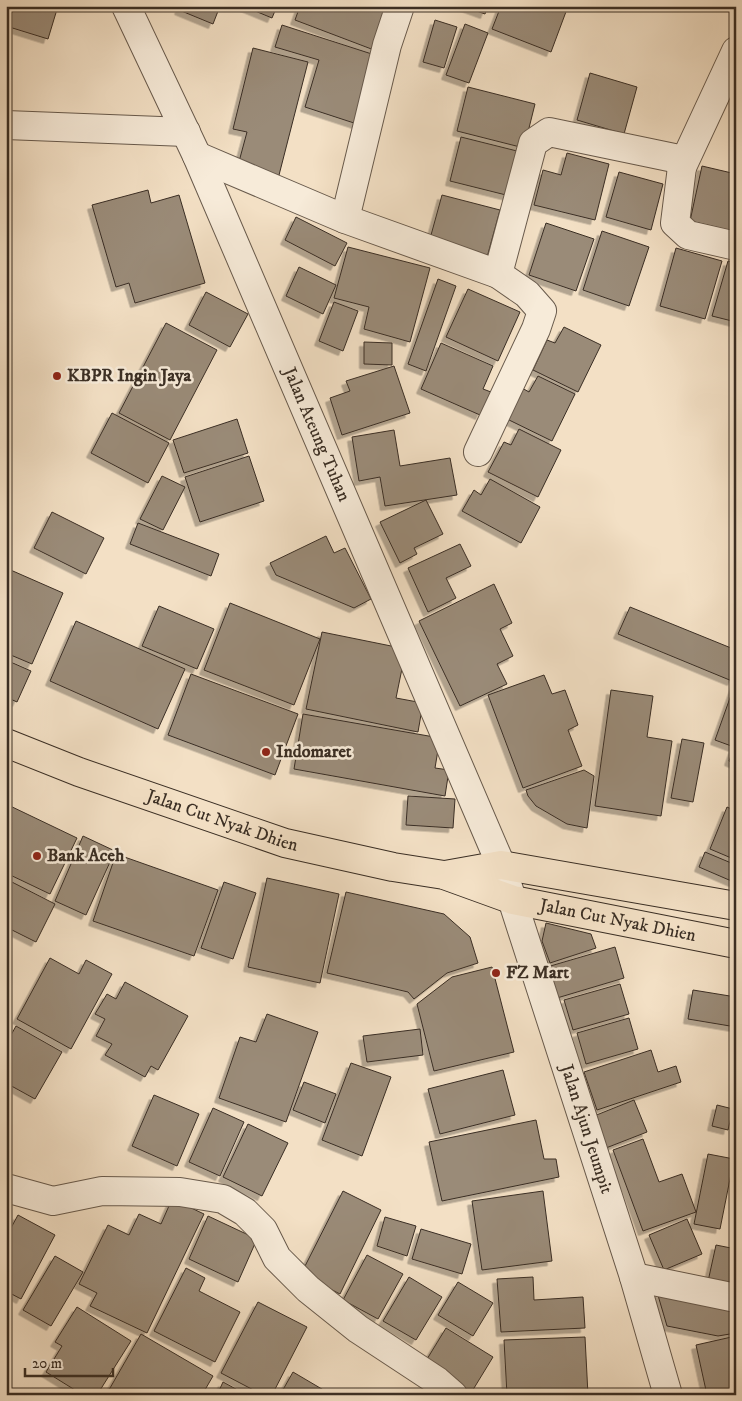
<svg xmlns="http://www.w3.org/2000/svg" width="742" height="1401" font-family="'IM FELL DW Pica',serif">
<style>
.building{fill:#9a8b78;stroke:#3a2e24;filter:url(#shadow)}
.lines{fill:none;stroke-linecap:round;stroke-linejoin:round}
.minor-casing{stroke:#685a4c;stroke-width:30}
.highway-casing{stroke:#3a2e24;stroke-width:30}
.minor{stroke:#f7ebd9;stroke-width:28}
.highway{stroke:#f3e0c5;stroke-width:28}
.poi-dot{fill:#8f2418;stroke:#f7ebd9;stroke-width:2}
.labels{text-anchor:middle;dominant-baseline:central;stroke-width:5;stroke-linejoin:round;paint-order:stroke}
.poi-label{font-size:18px;font-weight:bold;fill:#3a2e24;stroke:#f7ebd9;text-anchor:start}
.street-label{font-size:18px;fill:#3a2e24;stroke:#f7ebd9}
</style>
<defs>
<filter id="shadow"><feDropShadow dx="-4.5" dy="4.5" stdDeviation="0" flood-color="#0004"/></filter>
</defs>
<rect width="100%" height="100%" fill="#f3e0c5"/>
<filter id="stains"><feTurbulence type="fractalNoise" baseFrequency=".004" numOctaves="4"/><feColorMatrix values="0 0 0 0 .2 0 0 0 0 .09 0 0 0 0 .02 0 0 0 .5 -.17"/></filter>
<radialGradient id="worn" r=".72"><stop offset=".6" stop-color="#630" stop-opacity="0"/><stop offset="1" stop-color="#630" stop-opacity=".3"/></radialGradient>
<path class="building" d="M6 6H58L48 39 6 26Z
M181 6H220L213 24 179 10Z
M243 6H277L272 18Z
M300 6H390L374 50 295 20Z
M463 6H488L485 14Z
M501 6H560L567 9 551 52 492 29Z
M435 20 457 27 444 68 423 62Z
M465 24 488 33 469 83 446 75Z
M282 25 378 56 357 124 305 107 319 60 275 47Z
M253 48 308 62 278 179 237 169 247 132 233 129Z
M590 73 637 87 624 134 577 120Z
M468 87 535 104 524 148 457 131Z
M461 137 525 153 514 197 450 181Z
M567 153 609 164 595 220 534 205 543 170 561 175Z
M702 166 736 174V232L690 221Z
M619 172 663 184 651 230 606 217Z
M148 190 151 203 179 195 205 283 135 303 129 283 116 287 92 205Z
M442 195 500 210 486 261 428 246Z
M296 217 347 243 335 266 285 240Z
M546 223 594 239 576 291 529 275Z
M602 231 649 247 629 306 583 290Z
M348 247 430 268 410 342 364 329 369 307 334 298Z
M676 248 722 261 705 319 660 306Z
M728 261 736 263V322L712 316Z
M299 267 336 285 323 314 286 296Z
M438 279 456 286 426 371 408 364Z
M468 289 520 312 498 361 446 337Z
M206 292 248 314 230 347 189 325Z
M334 302 358 311 343 351 319 341Z
M166 323 217 350 170 440 119 413Z
M564 327 601 345 578 392 533 370 547 340 555 343Z
M364 342 392 343V365L364 364Z
M441 343 493 366 483 389 491 392 480 415 421 389Z
M394 366 410 413 342 435 330 398 350 391 346 381Z
M538 376 575 394 552 441 507 419 522 388 529 392Z
M112 413 169 443 148 483 91 453Z
M237 419 248 453 184 473 173 440Z
M519 429 561 450 538 497 488 472 504 442 511 445Z
M394 430 400 466 450 458 457 495 385 506 380 477 359 481 352 437Z
M249 456 264 501 200 522 185 477Z
M162 476 185 487 163 530 140 519Z
M490 479 540 507 521 543 462 511 474 490 481 495Z
M426 500 443 534 414 548 417 554 400 563 380 522Z
M52 512 104 538 86 574 34 548Z
M138 523 219 554 211 576 130 544Z
M326 536 334 553 345 548 371 599 354 608 276 575 270 563Z
M460 544 471 566 446 578 456 598 428 612 408 568Z
M6 568 63 593 32 664 6 653Z
M494 584 512 623 500 629 513 656 497 664 507 684 460 706 419 621Z
M230 603 320 639 294 705 204 670Z
M159 606 214 629 197 669 142 646Z
M630 607 736 650V672L732 681 618 634Z
M76 621 185 669 158 729 50 681Z
M322 632 406 649 396 698 423 703 418 732 306 709Z
M6 660 31 671 17 702 6 697Z
M191 674 298 714 275 775 168 735Z
M544 675 552 694 565 690 578 725 568 730 582 766 523 788 488 695Z
M736 681V764L729 761 734 747 715 740Z
M611 690 653 696 647 737 672 741 661 816 595 806Z
M303 714 440 738 435 768 449 770 445 796 294 769Z
M682 739 704 743 693 802 671 798Z
M584 770 594 776 587 828 567 824 536 806 528 796 526 790Z
M408 796 455 799 453 828 406 825Z
M6 804 77 838 50 894 6 873Z
M727 807 736 811V860L710 849Z
M83 836 115 851 86 915 55 901Z
M705 852 736 865V883L699 867Z
M116 854 218 890 194 956 93 921Z
M267 878 339 894 320 983 248 967Z
M6 879 55 904 36 942 6 927Z
M224 882 256 893 233 959 201 948Z
M346 892 444 914 470 937 478 963 447 973 414 999 408 992 327 973Z
M546 923 591 934 596 948 550 963 542 941Z
M615 947 624 978 557 998 547 967Z
M50 958 79 974 86 960 112 974 71 1049 17 1019Z
M492 967 514 1052 434 1071 417 1004 452 977Z
M125 982 188 1016 158 1070 151 1066 145 1077 105 1055 112 1044 96 1036 105 1019 95 1014 107 994 116 999Z
M620 984 629 1014 573 1030 564 1000Z
M693 990 736 997V1027L688 1019Z
M267 1014 318 1032 286 1122 219 1098 240 1037 256 1042Z
M629 1018 638 1049 586 1064 577 1033Z
M16 1026 62 1052 35 1099 6 1083V1044Z
M420 1029 423 1055 367 1062 363 1036Z
M651 1050 658 1072 676 1066 681 1082 597 1110 584 1072Z
M351 1063 391 1077 362 1156 322 1140Z
M503 1070 515 1115 440 1134 428 1089Z
M304 1082 336 1094 325 1123 293 1110Z
M154 1095 199 1114 177 1166 132 1146Z
M634 1100 647 1132 606 1148 594 1116Z
M717 1105 733 1109 728 1130 712 1126Z
M213 1108 244 1122 220 1176 189 1162Z
M536 1120 544 1159H556L559 1177 442 1201 429 1142Z
M248 1124 288 1143 262 1196 223 1177Z
M643 1139 659 1182 682 1174 696 1212 643 1231 613 1150Z
M708 1154 734 1159 720 1229 694 1224Z
M343 1191 381 1210 340 1294 301 1274Z
M543 1191 552 1261 482 1270 472 1201Z
M172 1199 204 1214 147 1333 90 1306 97 1293 79 1284 108 1225 129 1235 139 1214 161 1224Z
M18 1215 55 1235 21 1299 6 1291V1237Z
M208 1216 257 1239 238 1282 189 1259Z
M385 1217 416 1226 407 1256 377 1246Z
M687 1219 702 1254 664 1270 649 1235Z
M421 1229 471 1244 462 1274 412 1259Z
M716 1245 736 1249V1292L707 1286Z
M367 1255 403 1274 378 1319 343 1300Z
M55 1256 83 1272 51 1326 23 1310Z
M186 1268 205 1278 199 1291 240 1312 215 1362 154 1331Z
M409 1277 442 1297 416 1340 383 1321Z
M533 1277 534 1300 583 1297 585 1328 501 1332 497 1279Z
M458 1282 493 1303 473 1336 438 1315Z
M657 1292 736 1309V1333L718 1336 667 1326Z
M258 1302 307 1327 272 1395H263L221 1373Z
M77 1307 131 1341 97 1395H83L46 1372 62 1346 55 1342Z
M446 1328 493 1357 471 1393 424 1364Z
M141 1334 213 1376 202 1395H106Z
M736 1336V1389L707 1395 696 1345Z
M585 1337 588 1395H507L504 1340Z
M293 1372 332 1395H280Z
M223 1382 247 1395H217Z"/>
<g class="lines">
<defs>
<g id="minor">
<path id="s1" d="M126 6 197 156 501 865 634 1277 668 1395"/>
<path d="M6 125 186 132"/>
<path d="M197 156 345 219 498 274 527 294 542 311 536 329 478 452"/>
<path d="M682 167 736 51"/>
<path d="M345 219 387 45 400 6"/>
<path d="M498 274 533 143 549 132 674 158 682 167 675 223 688 235 736 246"/>
<path d="M6 1188 53 1201 102 1191 180 1192 223 1199 245 1212 263 1230 277 1258 308 1289 358 1329 437 1381 453 1395"/>
<path d="M634 1277 736 1298"/>
</g>
<g id="highway">
<path id="s2" d="M6 743 79 772 285 843 393 867 444 875 513 900 736 944"/>
<path d="M445 875 501 865 736 906"/>
</g>
</defs>
<use href="#minor" class="minor-casing"/>
<use href="#highway" class="highway-casing"/>
<use href="#minor" class="minor"/>
<use href="#highway" class="highway"/>
</g>
<g class="poi-dot">
<circle cx="57" cy="376" r="5"/>
<circle cx="266" cy="752" r="5"/>
<circle cx="37" cy="856" r="5"/>
<circle cx="496" cy="973" r="5"/>
</g>
<g class="labels">
<g class="poi-label">
<text x="67" y="376">KBPR Ingin Jaya</text>
<text x="276" y="752">Indomaret</text>
<text x="47" y="856">Bank Aceh</text>
<text x="506" y="973">FZ Mart</text>
</g>
<g class="street-label">
<text stroke="none"><textPath href="#s1" startOffset="469">Jalan Ateung Tuhan</textPath></text>
<text stroke="none"><textPath href="#s2" startOffset="230">Jalan Cut Nyak Dhien</textPath></text>
<text stroke="none"><textPath href="#s2" startOffset="639">Jalan Cut Nyak Dhien</textPath></text>
<text stroke="none"><textPath href="#s1" startOffset="1215">Jalan Ajun Jeumpit</textPath></text>
</g>
</g>
<rect width="742" height="1401" fill="none" stroke="#f3e0c5" stroke-width="25"/>
<rect x="8" y="8" width="727" height="1386" fill="none" stroke="#3a2e24" stroke-width="2.5"/>
<rect x="12" y="12" width="717" height="1376" fill="none" stroke="#3a2e24"/>
<path d="M25 1368v8h88v-8" fill="none" stroke="#3a2e24" stroke-width="2.5"/>
<text x="32" y="1368" font-size="15" fill="#3a2e24" stroke="#f7ebd9" stroke-width="4" paint-order="stroke">20 m</text>
<rect width="100%" height="100%" filter="url(#stains)"/>
<rect width="100%" height="100%" fill="url(#worn)"/>
</svg>
